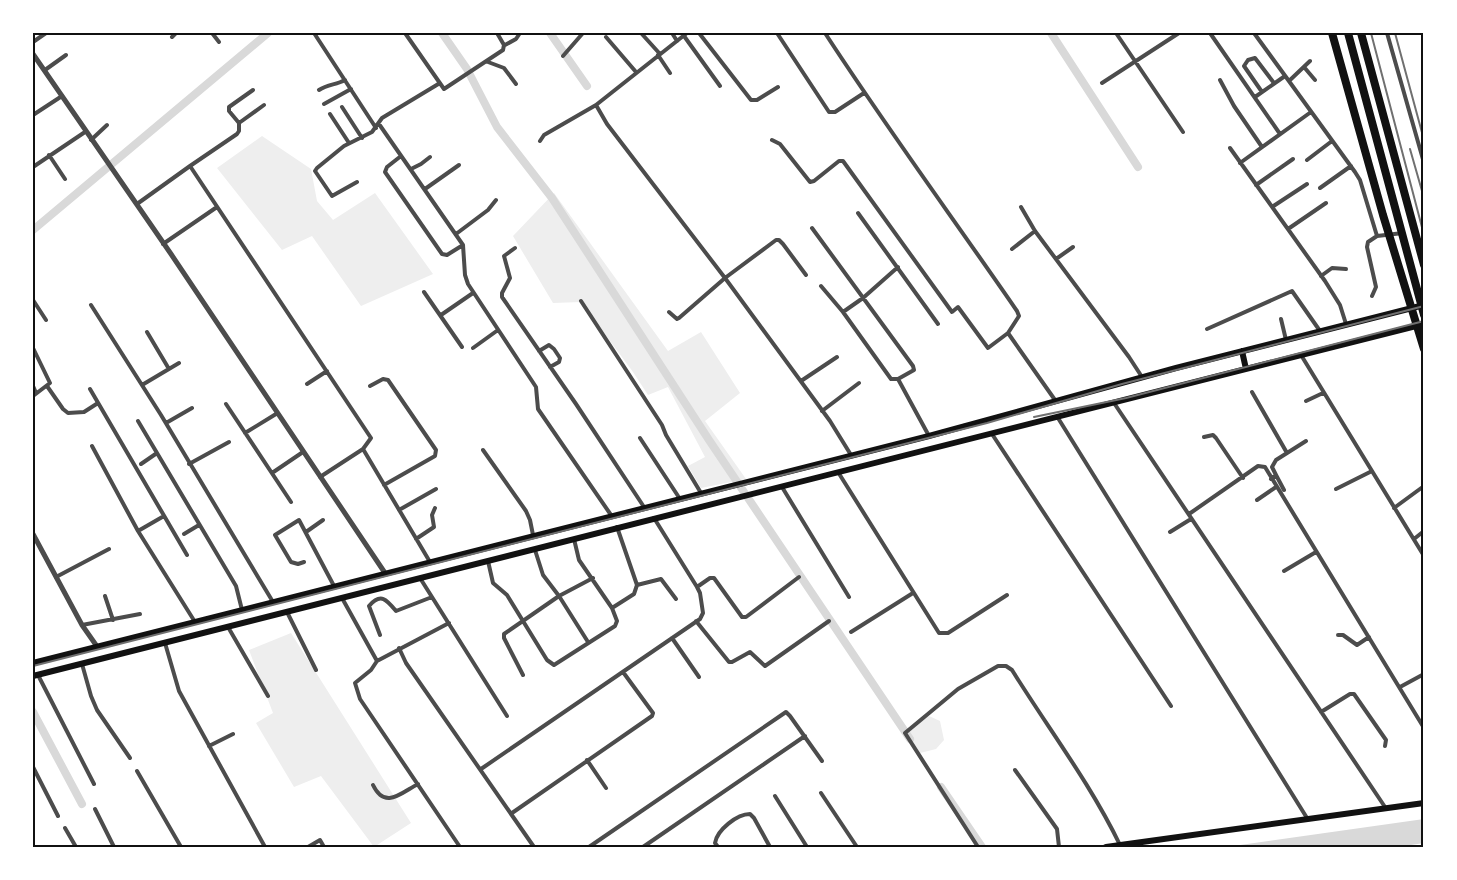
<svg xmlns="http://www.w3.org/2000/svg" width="1457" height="880" font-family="Georgia,serif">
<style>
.green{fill:#eee}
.water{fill:#d9d9d9}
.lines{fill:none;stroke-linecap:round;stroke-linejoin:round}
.canal{stroke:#d9d9d9;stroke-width:8}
.minor{stroke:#4c4c4c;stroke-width:4}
.tertiary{stroke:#4c4c4c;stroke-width:5}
.secondary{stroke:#111;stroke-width:6}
.motorway{stroke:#111;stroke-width:8}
.rail{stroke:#707070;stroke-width:2}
.neatline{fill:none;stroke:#111;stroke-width:2}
</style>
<rect width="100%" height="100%" fill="#fff"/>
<path class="green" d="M262 136 311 169 317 201 333 220 375 193 433 274 361 306 312 236 282 250 217 168Z
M554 193 668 351 701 332 740 393 705 421 746 479 701 488 688 466 705 457 668 387 648 395 633 372 581 302 553 303 513 236Z
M291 633 411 823 374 847 321 776 294 787 256 723 273 713 249 650Z
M929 716 940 721 944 740 936 749 920 753 907 732Z"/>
<path class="water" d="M1424 819V843L1398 847H1226Z"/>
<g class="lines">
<path class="canal" d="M442 33 467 69 497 127 552 198 709 440 910 739
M550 33 587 86
M1051 33 1138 167
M33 230 268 33
M33 712 82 804
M941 787 982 847"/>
<path class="minor" d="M212 33 219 42
M314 33 376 128
M405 33 444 89 503 50 504 45 497 33
M641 33 660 54
M672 33 677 41
M699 33 751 100H757L778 87
M777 33 829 112H835L864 93
M825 33C886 127 953 218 1017 311L1019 316 1008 333 1055 400
M1116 33 1183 132
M1210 33 1280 134
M1254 33 1355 172 1360 180 1377 236 1403 233
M1387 33 1424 163
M684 36 720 86
M172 37 176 33
M606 37 636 72
M33 42 46 33
M505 45 516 39 520 33
M658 55 670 73
M563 56 583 33
M488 62 504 68 516 84
M1304 67 1315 80
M45 70 66 55
M1220 80 1234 106 1262 147
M1289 81 1310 61
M1102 83 1179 33
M319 90C328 84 336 85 345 80
M1262 92 1244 66 1248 60 1255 58 1274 83
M1255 97 1285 76
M324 104 351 89
M596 105 607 124 725 278 830 421 851 455
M342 107 362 138
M330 114 349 143
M33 115 62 96
M239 123 229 111V107L253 90
M379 124 463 245 465 275 468 284 536 387 538 409 611 515
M91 140 107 125
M772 140 780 144 810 182 814 181 839 161H843L952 312 958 307 988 348 1008 333
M540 141 544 135 596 105 687 33
M1230 148 1325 281 1340 305 1346 324
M49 155 65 179
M401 156 387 167 385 172 442 254 447 255 463 245
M1307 160 1332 141
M1240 163 1311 112
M190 166 237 134 239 131V123L264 105
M33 167 85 132
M411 169 421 164 430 157
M357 182 332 196 315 171 317 168 344 146 372 132 382 118 440 83
M1256 185 1293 159
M1320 188 1351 166
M425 189 459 165
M137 204 190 166 371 438 363 449 320 477
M1021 207 1035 231 1129 357 1142 377
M1272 207 1307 184
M858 213 938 324
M812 228 913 366 914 370 898 379 929 436
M1288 229 1326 203
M456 234 488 210 496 200
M163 244 217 207
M515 248 504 256 510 278 502 293V297L576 404 644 507
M1012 249 1035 231
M1056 259 1073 247
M1321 276 1332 268 1346 269
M821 286 843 312 891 379H898
M424 292 462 347
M1372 296 1376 287 1367 247 1368 242 1377 236
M33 300 46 320
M581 301 662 425 666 435 701 493
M91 305 161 415 273 602
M669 312 677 319 679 318 725 278 776 240H779L783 244 806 275
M843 312 863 298 898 267
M441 315 473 293
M1281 319 1286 340
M1207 329 1292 291 1320 331
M147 332 169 369
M33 348 50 383 33 396
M473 348 498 330
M539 351 549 345 554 349 560 358 559 362 550 367
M1301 355 1424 556
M801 381 837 357
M307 384 327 371
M142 385 179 363
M33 386 36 393
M47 386 63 409 68 413 84 412 98 403
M370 386 383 379 388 380 436 450 435 456 384 485
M90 389 187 555
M1252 392 1287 453
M1306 401 1323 393
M1114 403 1385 807
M226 404 291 502
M822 411 859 383
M1058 418 1307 818
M138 421 236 586 242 610
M166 423 192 408
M245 433 276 414
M992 434 1171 706
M1204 437 1213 435 1216 438 1243 478
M640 438 680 499
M92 446 138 531 195 622
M363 449 430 562
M483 450 526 511 530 520 533 535
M141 464 157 453
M189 464 229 442
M838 472 939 633H948L1007 595
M272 473 303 452
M1276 475 1284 490
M1271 479 1276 475 1272 467 1276 460 1306 441
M782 487 849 597
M1336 489 1372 471
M1257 500 1276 487
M1394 508 1424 486
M399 510 436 489
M1189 514 1258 466 1265 467 1424 728
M138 531 164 516
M306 532 323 520
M1170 532 1191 519
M184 534 199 525
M416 539 434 527 432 515 435 508
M1414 539 1424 531
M535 550 543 575 559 596 588 642
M488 561 493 583 507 595 547 660 554 665 615 626 617 621 612 608 579 560 574 539
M304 562 298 564 291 562 275 535 299 520 334 586
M1284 571 1316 552
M56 577 109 549
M420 578 507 716
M637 585 661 579 676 599
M697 587 710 578H714L742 617H746L799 577
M105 596 113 620
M342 598 377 661
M612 608 634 594 637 585 617 527
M287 612 316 670
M696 621 729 662H732L750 652 765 666 829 621
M449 623 377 661 371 670 355 683 360 699 460 847
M82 625 140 614
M228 627 268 696
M851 632 913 593
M380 635 369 606C381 592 387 600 396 611L432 597
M1338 635H1343L1357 645 1369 637
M672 638 699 677
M165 643 179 691 265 847
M399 648 406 663 534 847
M82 664 91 696 97 710 130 758
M38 675 94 784
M523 675 504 638V634L559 596 593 578
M1400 687 1424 674
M1321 712 1350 694H1354L1386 740 1385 746
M209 746 233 734
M587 760 606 788
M33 767 58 816
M481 769 700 619 703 613 700 593 697 587 654 518
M1015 770 1057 829 1059 847
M137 771 181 847
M373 785C385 810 401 793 418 784
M821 793 857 847
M775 796 807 847
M95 809 114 847
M512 813 652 716 653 713 623 672
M65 828 76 847
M308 847 320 840 324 847
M589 847 786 712 790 716 822 761
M643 847 805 736
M718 847 715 843C717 830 737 814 750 814L754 818 770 847
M978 847 905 733 958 689 998 666H1006L1012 670C1048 728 1090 783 1120 845"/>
<path class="tertiary" d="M33 54 171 254 385 573
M33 534 82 625 96 645"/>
<path class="secondary" d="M1242 351 1246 369
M33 663 929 436 1176 368 1424 305
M33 676 1424 324
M1106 847 1424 803"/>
<path class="motorway" d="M1332 33 1383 215 1424 349
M1348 33 1424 315
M1361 33 1424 265"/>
<path class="rail" d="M1371 33 1424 235
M1395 33 1424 140
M1410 149 1424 198
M1034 417 1126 398 1424 321
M33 666 987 423 1122 384 1424 306"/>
</g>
<rect width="1457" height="880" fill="none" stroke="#ffffff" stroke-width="69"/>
<rect x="34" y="34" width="1388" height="812" class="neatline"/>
</svg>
